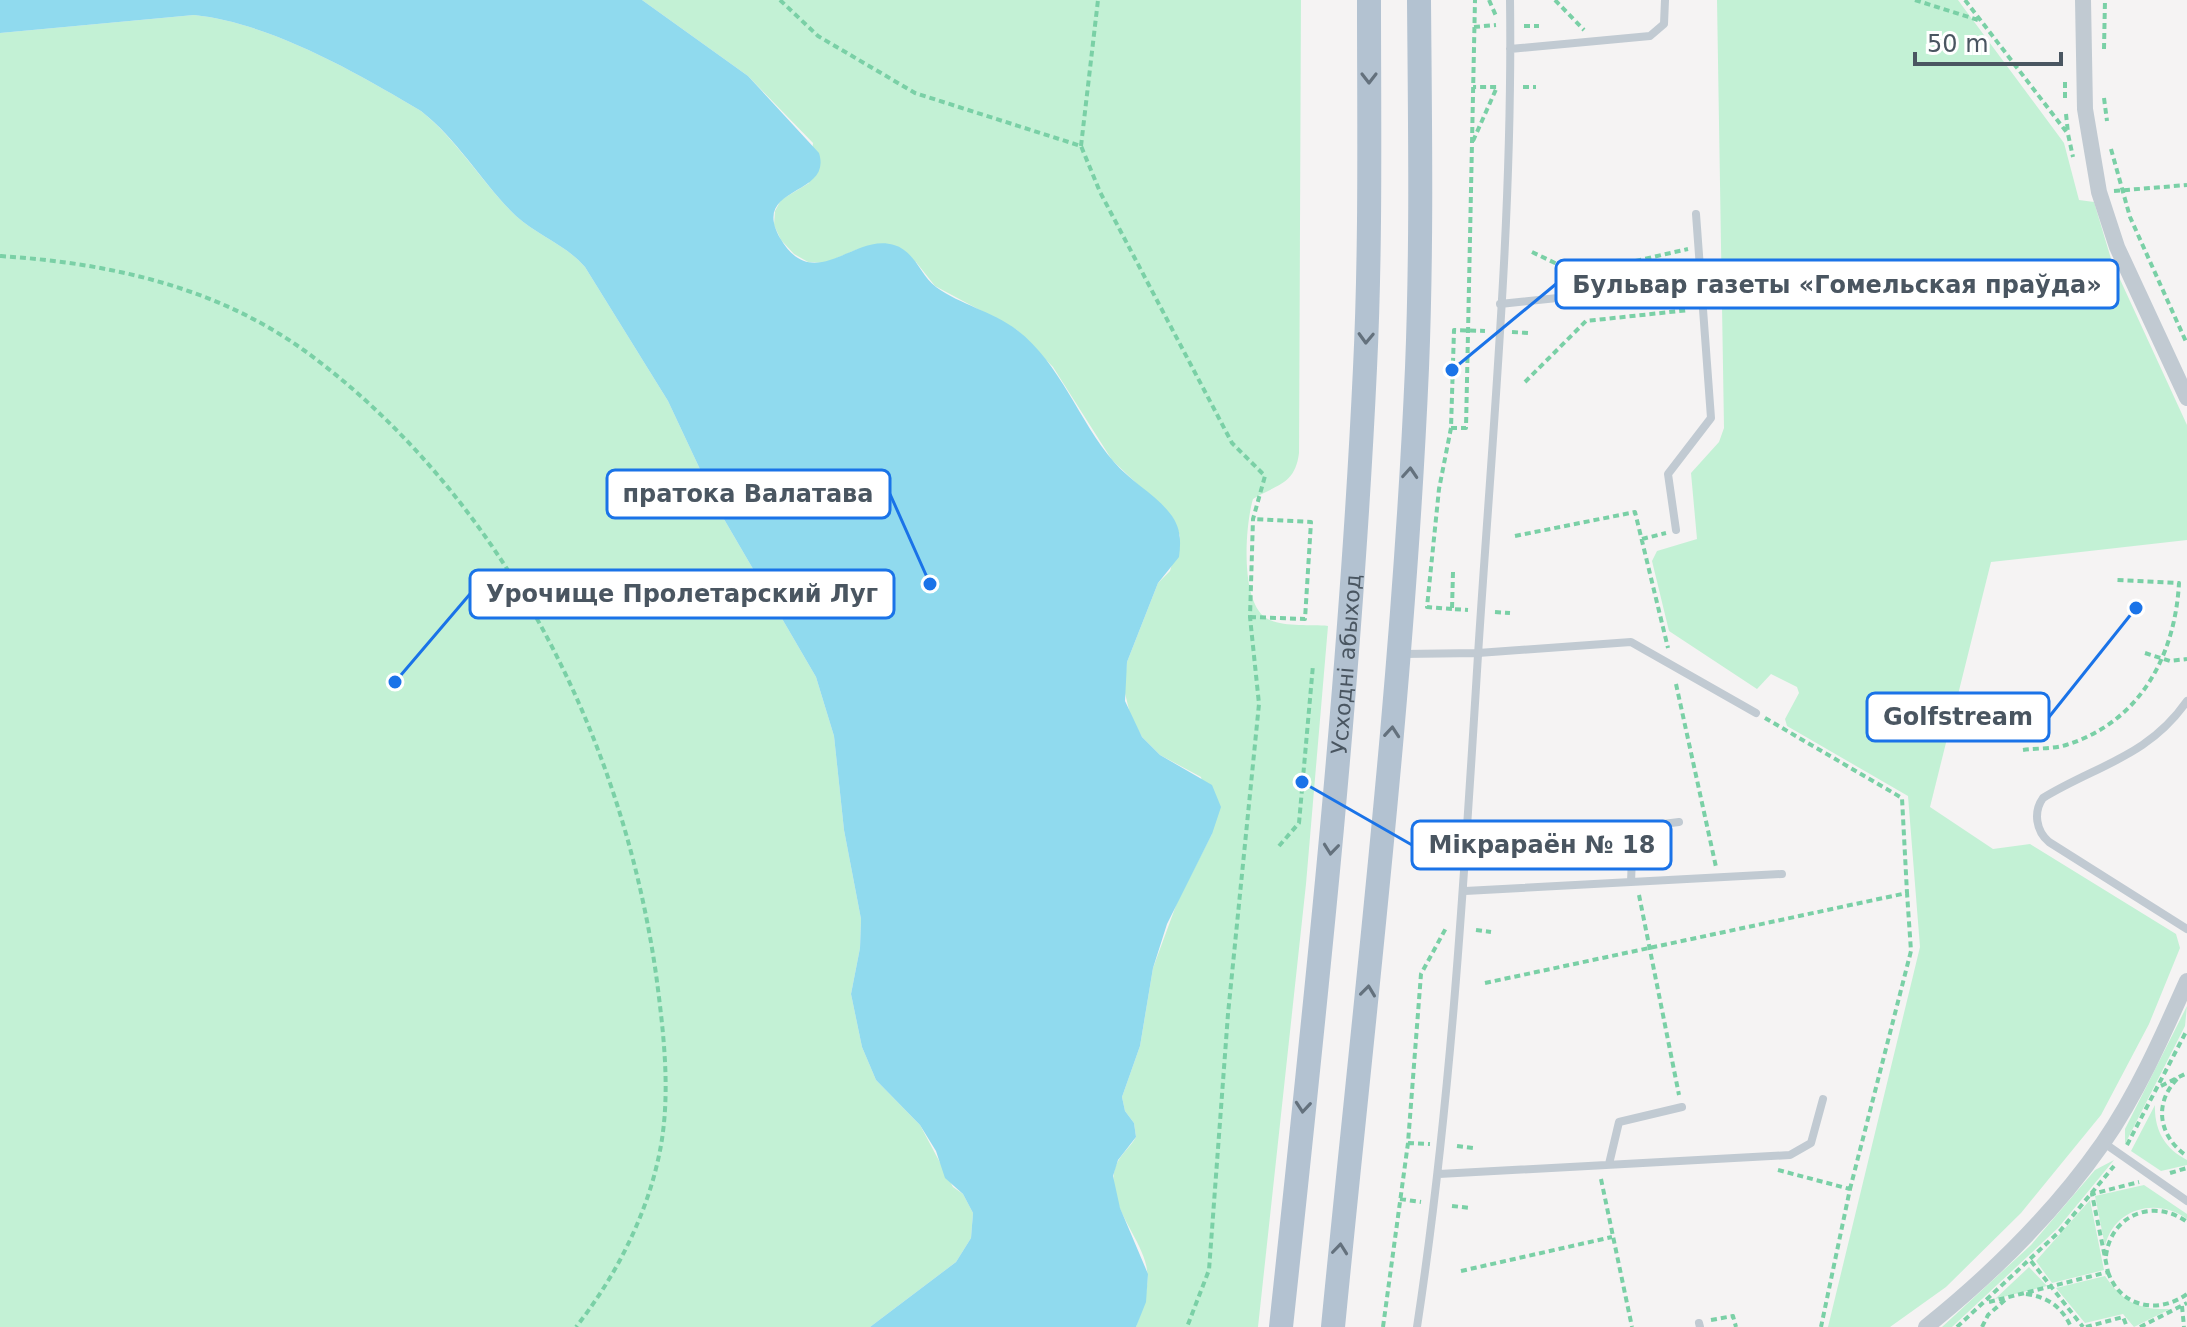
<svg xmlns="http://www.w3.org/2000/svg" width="2187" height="1327" font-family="'DejaVu Sans',sans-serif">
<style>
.green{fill:#c3f1d5}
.water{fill:#90daee}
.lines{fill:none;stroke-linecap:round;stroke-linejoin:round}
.path{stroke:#7ad0a6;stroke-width:4;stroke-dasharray:6 4;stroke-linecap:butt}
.service{stroke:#c1cad2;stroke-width:8}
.minor{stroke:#c1cad2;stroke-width:16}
.primary{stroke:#b3c2d1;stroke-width:24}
.oneway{stroke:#64717d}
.labels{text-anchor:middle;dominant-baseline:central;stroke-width:6;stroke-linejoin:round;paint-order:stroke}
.street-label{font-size:22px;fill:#4a5661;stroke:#fff}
.leader{fill:none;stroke:#1a73e8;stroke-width:3}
.callout-dot{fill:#1a73e8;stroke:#fff;stroke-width:3}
.callout{fill:#fff;stroke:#1a73e8;stroke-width:3}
.callout-label{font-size:24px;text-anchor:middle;font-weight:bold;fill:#4a5661}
</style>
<rect width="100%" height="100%" fill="#f5f3f3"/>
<path class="green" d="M642 0H1301L1299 453C1295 485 1277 484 1253 499 1245 526 1240 601 1266 618 1282 628 1310 624 1328 626L1306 884 1258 1327H1136C1143 1307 1152 1282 1145 1261 1136 1231 1106 1201 1115 1168 1119 1155 1130 1148 1136 1137L1134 1123 1125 1111 1122 1097 1140 1046 1153 968 1178 900 1212 834 1201 777 1160 755 1142 737 1130 714 1124 689 1127 662 1158 583 1170 571 1180 536 1173 518 1112 460 1053 367 1017 330 935 286 916 262 858 249 825 263 808 262 794 254 781 240 774 225 775 211 781 200 809 183 813 143 748 76Z
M1717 0H1958L2064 143 2079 200 2094 202 2112 262 2187 425V540L1991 562 1930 807 1993 849 2030 844 2176 934 2180 948 2149 1024 2101 1115 2021 1213 1946 1287 1890 1327H1828L1920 947 1908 796 1787 726 1785 719 1799 693 1797 687 1771 674 1757 689 1669 631 1652 561 1657 551 1697 539 1691 473 1719 442 1724 428Z
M194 15C270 23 356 72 421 111 458 141 482 183 516 216 538 236 565 244 585 267L668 401 721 514 816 677 834 736 844 830 861 919 860 948 851 994 862 1047 876 1080 920 1125 953 1187 963 1194 973 1213 971 1238 956 1262 870 1327H0V33Z
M2187 1006 2185 1026 2125 1144V1129Z
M2155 1105C2154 1130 2165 1149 2187 1160V1165L2161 1171 2131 1151Z
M2114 1160 2058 1228 1952 1327H1942L2031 1245 2095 1170Z
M2144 1185 2187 1214V1219C2157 1197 2114 1208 2105 1246L2095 1196Z
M2090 1200 2104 1270 2052 1283 2036 1261Z
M2029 1267 2047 1286 1995 1299 2028 1268Z
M2105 1276C2123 1302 2138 1310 2170 1309L2134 1327 2123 1314 2085 1323 2056 1288Z"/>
<path class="water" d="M0 0H642L748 76 819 153C833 197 750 185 780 238 814 296 854 232 894 245 915 251 920 275 936 287 961 305 992 311 1017 330 1061 364 1078 420 1114 462 1131 482 1157 495 1172 516 1181 529 1181 542 1179 557L1158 583 1127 662 1125 701 1142 737 1160 755 1212 785 1221 807 1212 834 1167 924 1153 968 1140 1046 1122 1097 1125 1111 1134 1123 1136 1137 1118 1160 1113 1176 1120 1208 1148 1274 1146 1302 1136 1327H870L956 1262 971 1238 973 1213 963 1194 945 1178 936 1151 920 1125 876 1080 862 1047 851 994 860 948 861 919 844 830 834 736 816 677 721 514 668 401 585 267C565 244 538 236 516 216 482 183 459 141 421 111 356 72 270 23 194 15L0 33Z"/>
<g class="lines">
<path class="path" d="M780 0 818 36 915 93 1081 146 1100 192 1232 443 1265 476 1253 519 1250 617 1259 704 1228 1014 1209 1270 1187 1327
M1489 0 1496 16
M1555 0 1584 30
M1915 0 1978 20
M1965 0 2068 134 2073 157
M1524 26H1539
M1474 27 1496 25
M2104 49 2105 0
M2065 82V101
M1523 87H1536
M2104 98 2107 121
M2066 114 2068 133
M1473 141 1497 87H1473
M1081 146 1098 0
M2111 149 2130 217 2187 344
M2114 191 2187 185
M1532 252 1578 274 1688 249
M0 256C108 263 215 286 305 351 502 495 622 736 656 974 664 1035 672 1100 658 1160 645 1219 614 1279 576 1327
M1512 332 1528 333
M1525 382 1586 321 1689 310
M1451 428H1466L1475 0
M1515 536 1635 512 1668 648
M1642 539 1666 533
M1453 572 1452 609 1468 610
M1452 609 1427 607 1439 489 1451 428 1454 330 1485 331
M1495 612 1510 613
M1250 617 1305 619 1311 522 1253 519
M2145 653 2170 661 2187 659
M1676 684 1716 867
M1765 718 1902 798 1907 893
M2023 750C2037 748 2053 749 2066 745 2140 722 2175 656 2179 583L2117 580
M1279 846 1299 823 1313 665
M1639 895 1679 1095
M1476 930 1491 932
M1485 983 1907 893 1911 951 1850 1189
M2177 1079C2153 1104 2159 1137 2187 1156
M2161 1086 2187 1073
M1408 1143 1430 1144
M2127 1145 2187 1030
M1457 1146 1473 1148
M1778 1170 1850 1189 1821 1327
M2170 1173 2187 1168
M1601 1179 1632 1327
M1400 1199 1421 1202
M1452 1206 1471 1208
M2106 1256C2111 1214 2154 1198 2187 1222
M2031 1261 2083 1327
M1461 1271 1612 1237
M2108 1272C2120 1307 2158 1315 2187 1294
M2026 1294C2048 1297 2062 1307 2071 1327
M1989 1302 2108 1272 2092 1194 2139 1182
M2182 1306 2184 1327
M1711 1320 1733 1316 1736 1327
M1383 1327 1408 1143 1421 974 1446 928
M1957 1327 2060 1231 2114 1166
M1982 1327 1988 1315 2006 1299
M2086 1327 2123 1317 2127 1327
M2140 1327 2187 1303"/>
<path class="service" d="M1510 49 1650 36 1664 24 1665 0
M1500 304 1701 283
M1676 530 1668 474 1711 418 1696 214
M1403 654 1478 653 1631 642 1756 713
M2187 701C2148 757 2097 765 2043 798 2033 812 2036 831 2049 842L2187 929
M1631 882 1633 832 1647 826 1679 822
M1465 891 1782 874
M2104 1143 2187 1201
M1609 1164 1619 1122 1682 1107
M1439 1174 1790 1155 1811 1143 1823 1099
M1699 1323 1700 1327
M1417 1327C1451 1104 1464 880 1478 655 1492 437 1513 218 1510 0"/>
<path class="minor" d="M2083 0 2085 109 2099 192 2117 247 2187 398
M1926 1327C1992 1274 2054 1213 2103 1143 2137 1094 2163 1035 2187 981"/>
<g class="primary">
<path id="s1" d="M1281 1327C1315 1008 1350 688 1365 368 1371 245 1369 123 1369 0"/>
<path d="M1333 1327C1364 1008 1403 689 1417 368 1422 245 1420 123 1419 0"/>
</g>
</g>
<defs><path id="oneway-chevron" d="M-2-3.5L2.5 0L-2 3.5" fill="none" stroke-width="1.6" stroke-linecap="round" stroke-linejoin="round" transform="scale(2)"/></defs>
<g class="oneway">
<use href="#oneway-chevron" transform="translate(1369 78) rotate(90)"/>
<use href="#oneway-chevron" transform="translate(1366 338) rotate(92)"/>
<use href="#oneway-chevron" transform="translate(1410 473) rotate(-86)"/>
<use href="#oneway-chevron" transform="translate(1392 732) rotate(-85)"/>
<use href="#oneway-chevron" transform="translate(1331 849) rotate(96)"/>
<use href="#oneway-chevron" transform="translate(1368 991) rotate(-83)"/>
<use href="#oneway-chevron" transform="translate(1303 1107) rotate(95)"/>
<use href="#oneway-chevron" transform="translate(1340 1249) rotate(-84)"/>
</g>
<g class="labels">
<g class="street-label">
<text stroke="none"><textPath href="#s1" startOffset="666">Усходні абыход</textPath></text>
</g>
</g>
<path class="leader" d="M1452 370L1556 284M930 584L890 494M395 682L470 594M2136 608L2049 717M1302 782L1412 845"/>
<g class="callout-dot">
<circle cx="1452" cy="370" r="8"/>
<circle cx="930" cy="584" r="8"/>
<circle cx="395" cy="682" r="8"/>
<circle cx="2136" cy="608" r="8"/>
<circle cx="1302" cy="782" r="8"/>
</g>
<g class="callout">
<rect x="1556" y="260" width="562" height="48" rx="8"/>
<rect x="607" y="470" width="283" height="48" rx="8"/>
<rect x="470" y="570" width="424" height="48" rx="8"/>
<rect x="1867" y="693" width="182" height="48" rx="8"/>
<rect x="1412" y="821" width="259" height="48" rx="8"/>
</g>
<g class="callout-label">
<text x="1837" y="293">Бульвар газеты «Гомельская праўда»</text>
<text x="748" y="502">пратока Валатава</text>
<text x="682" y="602">Урочище Пролетарский Луг</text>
<text x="1958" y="725">Golfstream</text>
<text x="1542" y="853">Мікрараён № 18</text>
</g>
<path d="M1915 52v12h146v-12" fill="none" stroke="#4a5661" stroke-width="4"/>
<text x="1927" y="52" font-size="24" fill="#4a5661" stroke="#ffffff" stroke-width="6" paint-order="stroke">50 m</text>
</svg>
